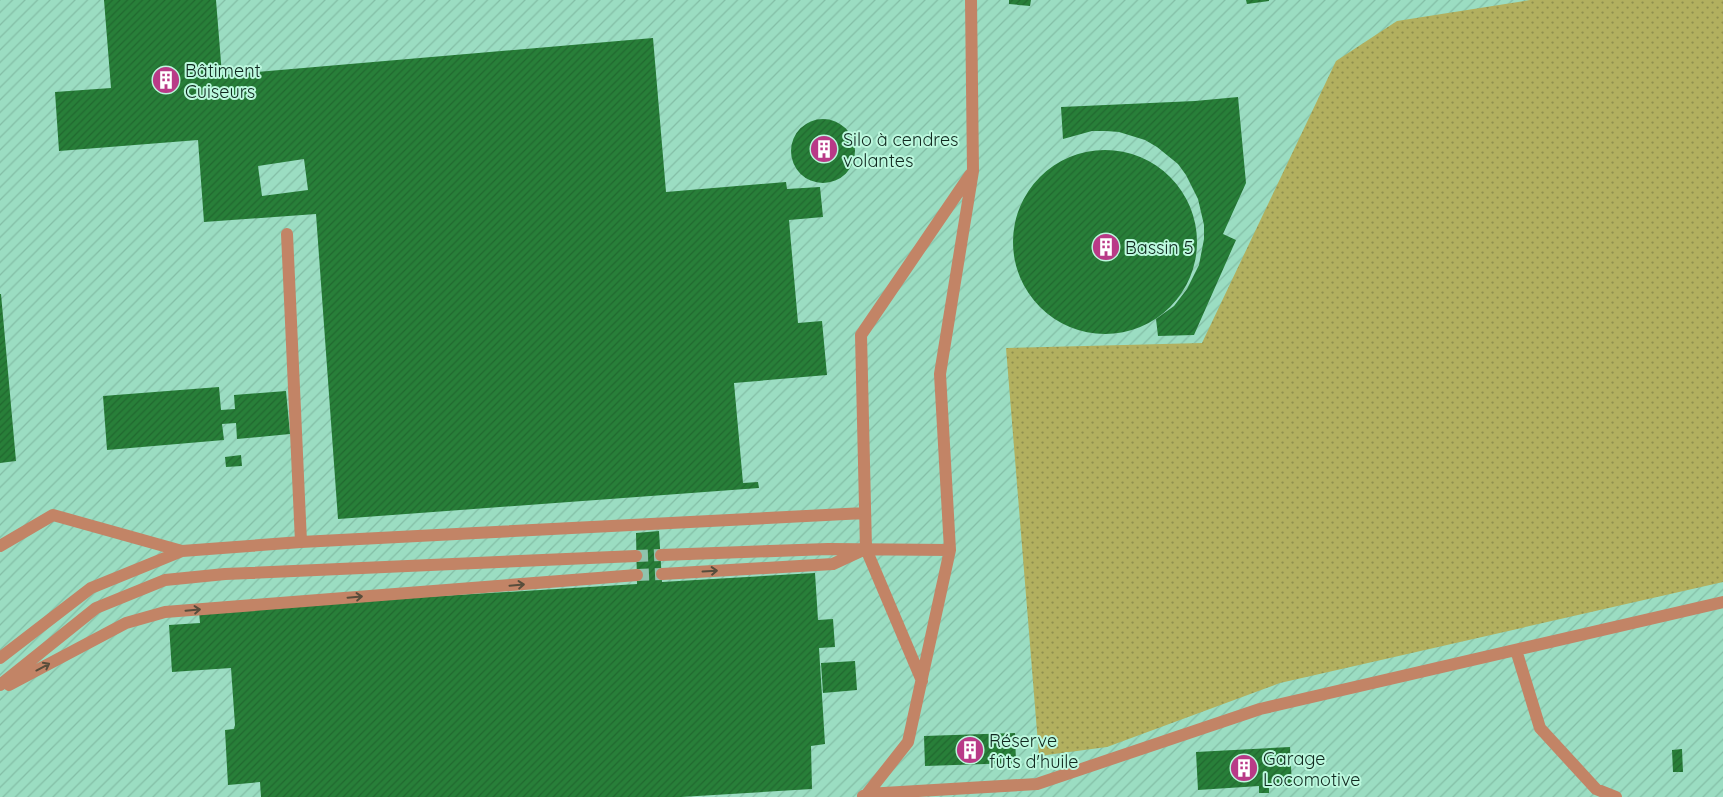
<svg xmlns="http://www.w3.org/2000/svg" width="1723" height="797" font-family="Quicksand,sans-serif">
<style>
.industrial{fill:url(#industrial-furrows)}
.grass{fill:url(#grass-dots)}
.building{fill:url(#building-hatch);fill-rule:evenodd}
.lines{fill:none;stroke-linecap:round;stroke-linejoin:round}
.minor-tunnel{stroke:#8fc3ad;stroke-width:12;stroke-dasharray:12 6;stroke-linecap:butt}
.minor{stroke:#c28466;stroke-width:12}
.oneway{stroke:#574d3b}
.labels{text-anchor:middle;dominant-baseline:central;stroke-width:4;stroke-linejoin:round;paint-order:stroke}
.poi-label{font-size:18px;fill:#10281f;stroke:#bcf8de;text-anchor:start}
</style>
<defs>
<pattern id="industrial-furrows" width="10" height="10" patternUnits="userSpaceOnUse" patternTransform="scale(1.25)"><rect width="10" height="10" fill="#9bddc2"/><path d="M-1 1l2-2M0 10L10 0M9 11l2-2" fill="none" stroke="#84bea6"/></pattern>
<pattern id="grass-dots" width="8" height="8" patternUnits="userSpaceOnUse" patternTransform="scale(1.25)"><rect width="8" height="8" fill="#b2b05f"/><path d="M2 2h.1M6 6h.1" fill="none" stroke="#8f8f4e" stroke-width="1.8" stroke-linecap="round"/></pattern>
<pattern id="building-hatch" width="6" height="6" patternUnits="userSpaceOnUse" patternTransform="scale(1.25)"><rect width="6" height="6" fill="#287f39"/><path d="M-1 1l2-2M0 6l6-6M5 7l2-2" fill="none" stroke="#21682f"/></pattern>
</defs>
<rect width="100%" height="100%" fill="#afead1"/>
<path class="industrial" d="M0 0H1723V797H0Z"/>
<path class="grass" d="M1530 0H1723V582L1280 683 1107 747 1039 756 1006 348 1202 343 1336 61 1397 21Z"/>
<path class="building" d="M104 0H216L222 75 653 38 666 192 786 182 787 189 820 187 823 217 789 220 798 323 822 321 827 375 734 383 743 483 758 482 759 488 338 519 316 214 204 222 198 140 59 151 55 92 111 88ZM304 159 308 190 262 196 258 166Z
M1009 0H1031L1030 6 1009 4Z
M1246 0H1269V1L1247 4Z
M1238 97 1246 183 1223 234 1236 240 1194 335 1158 336 1156 319 1174 306 1187 289 1199 265 1204 239V225L1198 199 1186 175 1178 164 1157 147 1145 140 1119 132 1106 131H1092L1063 139 1061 107 1195 101Z
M791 151a32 32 0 1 1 64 0a32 32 0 1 1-64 0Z
M1013 242a92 92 0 1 1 184 0a92 92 0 1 1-184 0Z
M0 294H1L16 461 0 463Z
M219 387 221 410 235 409 234 395 286 391 290 434 237 439 236 423 222 424 224 440 107 450 103 396Z
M241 455 242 466 226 467 225 457Z
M659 531 662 582 815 573 818 620 833 619 835 647 819 648 825 744 811 746 812 789 681 797H261L260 782 228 785 225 730 234 729 235 725 231 668 172 672 169 625 200 623 199 611 637 584 636 533Z
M855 661 857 690 823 693 821 663Z
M1015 733 1016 763 925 766 924 736Z
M1290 747 1292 786H1269V793H1259V786L1198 790 1196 752Z
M1682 749 1683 772H1673L1672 750Z"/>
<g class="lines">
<path class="minor-tunnel" d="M636 556 661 555
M637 575 662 574"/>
<path class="minor" d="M287 234 301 542
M0 546 53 515 182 551
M661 555 828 549 950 550 940 374 973 171 971 0
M662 574 833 564 861 551
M1516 650 1540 728 1596 789 1616 797
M0 658 91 588 182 551 301 542 865 513
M922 681 866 549 861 335 970 175
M0 685 96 608 165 580 225 574 636 556
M9 685 126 623 165 612 637 575
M867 794 1037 784 1260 709 1723 602
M863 796 867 794 908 742 950 550"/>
</g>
<defs><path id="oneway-shaft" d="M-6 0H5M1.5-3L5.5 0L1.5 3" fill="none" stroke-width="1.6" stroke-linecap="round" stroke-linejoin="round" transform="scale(1.25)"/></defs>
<g class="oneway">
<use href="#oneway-shaft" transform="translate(710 571) rotate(-3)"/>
<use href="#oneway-shaft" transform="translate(517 585) rotate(-5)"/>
<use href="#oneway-shaft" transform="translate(355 597) rotate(-5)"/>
<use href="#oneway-shaft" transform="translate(193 610) rotate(-5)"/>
<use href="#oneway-shaft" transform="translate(43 667) rotate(-28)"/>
</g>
<defs>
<symbol id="building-disc" viewBox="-11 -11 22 22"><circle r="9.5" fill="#b93a87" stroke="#bcf8de"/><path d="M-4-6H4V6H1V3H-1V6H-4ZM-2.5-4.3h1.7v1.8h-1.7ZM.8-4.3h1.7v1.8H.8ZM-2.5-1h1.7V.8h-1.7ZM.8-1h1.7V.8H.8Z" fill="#fff"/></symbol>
</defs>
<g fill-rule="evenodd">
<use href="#building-disc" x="150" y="64" width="32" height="32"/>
<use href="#building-disc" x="808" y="133" width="32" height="32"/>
<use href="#building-disc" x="1090" y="231" width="32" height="32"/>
<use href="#building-disc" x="954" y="734" width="32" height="32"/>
<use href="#building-disc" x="1228" y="752" width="32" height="32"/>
</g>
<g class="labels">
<g class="poi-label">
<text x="185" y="70">Bâtiment<tspan x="185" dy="21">Cuiseurs</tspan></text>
<text x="843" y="139">Silo à cendres<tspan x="843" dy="21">volantes</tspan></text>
<text x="1125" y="247">Bassin 5</text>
<text x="989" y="740">Réserve<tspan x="989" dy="21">fûts d'huile</tspan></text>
<text x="1263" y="758">Garage<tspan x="1263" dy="21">Locomotive</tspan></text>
</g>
</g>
</svg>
